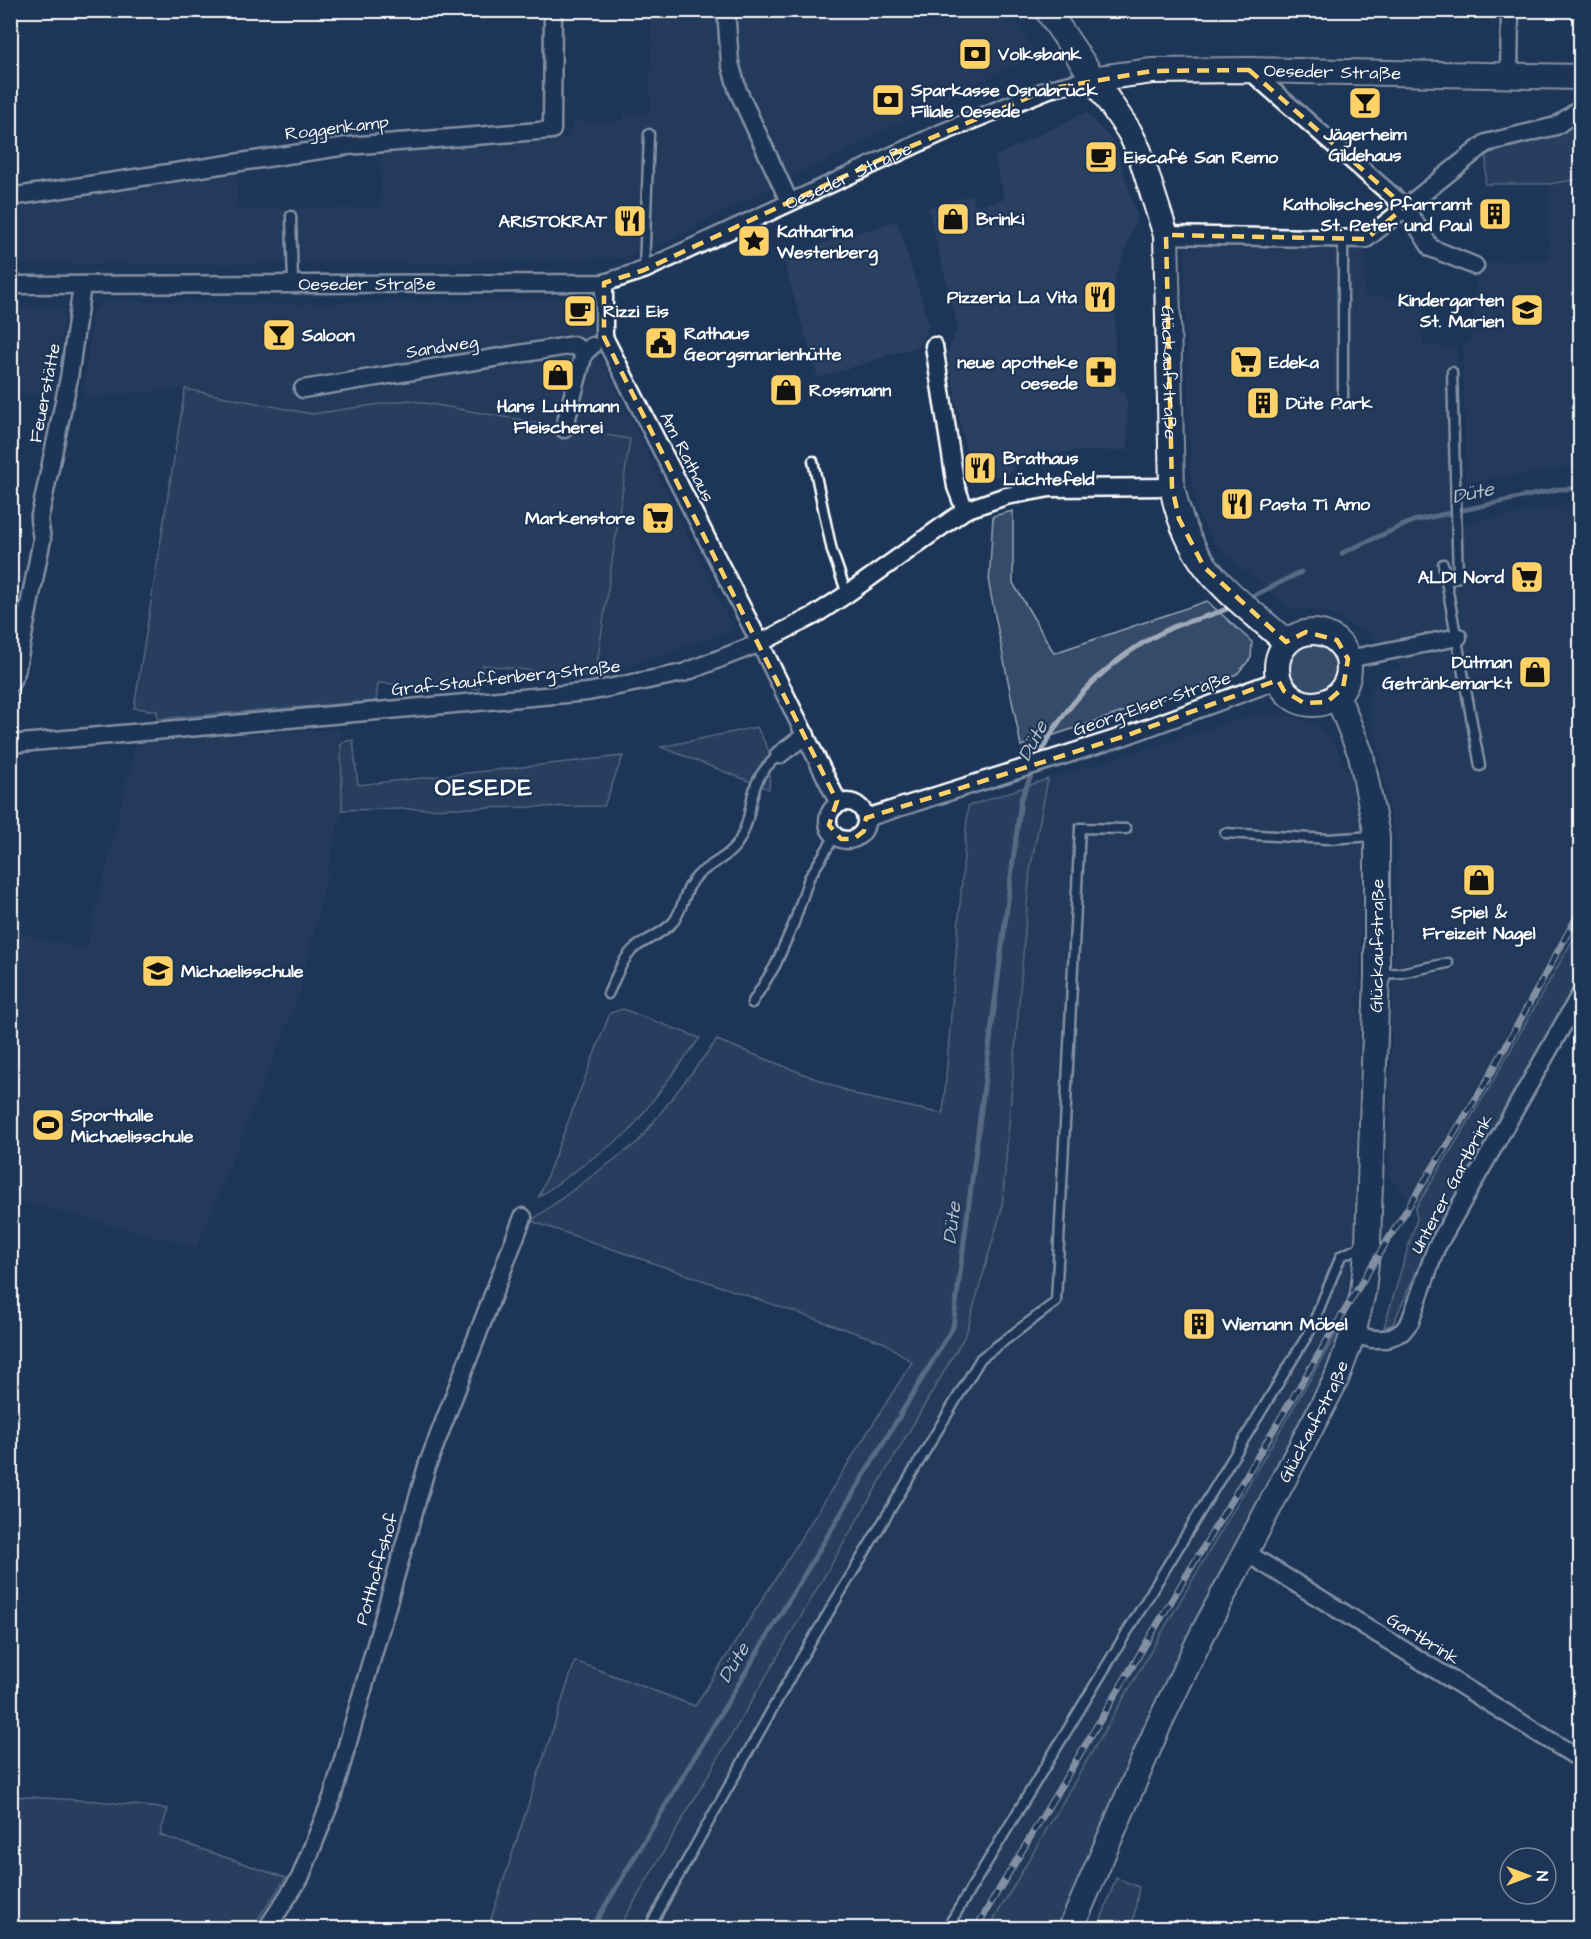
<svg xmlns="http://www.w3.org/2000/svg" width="1591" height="1939" font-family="'Architects Daughter',sans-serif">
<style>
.built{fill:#2a4161}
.green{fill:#364b69;stroke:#9aa5b4;stroke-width:1.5}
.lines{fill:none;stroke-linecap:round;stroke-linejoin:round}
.stream{stroke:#a0aab8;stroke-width:5}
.lane-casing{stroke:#fff;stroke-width:13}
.street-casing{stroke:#fff;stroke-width:21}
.secondary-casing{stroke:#fff;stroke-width:28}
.lane{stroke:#1d3557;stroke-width:8}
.street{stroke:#1d3557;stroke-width:16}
.secondary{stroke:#1d3557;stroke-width:24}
.rail-casing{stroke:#fff;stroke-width:7}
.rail{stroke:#1d3557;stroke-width:4.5;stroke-dasharray:14;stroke-linecap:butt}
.marked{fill:none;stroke:#ffd166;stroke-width:4.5;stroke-dasharray:12 8;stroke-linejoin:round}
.labels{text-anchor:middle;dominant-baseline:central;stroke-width:4.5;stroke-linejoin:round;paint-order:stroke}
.poi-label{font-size:18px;font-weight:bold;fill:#fff;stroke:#1d3557;text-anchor:start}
.street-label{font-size:18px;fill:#fff;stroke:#1d3557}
.water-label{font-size:20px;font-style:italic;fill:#b8c0ca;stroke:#1d3557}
.district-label{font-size:24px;font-weight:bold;letter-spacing:1.5px;fill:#fff;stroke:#1d3557}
</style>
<rect width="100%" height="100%" fill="#1d3557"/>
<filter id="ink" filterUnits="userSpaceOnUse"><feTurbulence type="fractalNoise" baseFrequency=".0167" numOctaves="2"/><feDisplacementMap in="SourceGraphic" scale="12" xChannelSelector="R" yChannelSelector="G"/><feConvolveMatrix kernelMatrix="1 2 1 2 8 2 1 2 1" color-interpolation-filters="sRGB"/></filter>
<g filter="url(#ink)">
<path class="built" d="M651 11H1012L1035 55 665 242 624 258 448 263 11 264V206L237 171 238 209 380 208 381 151 566 139 574 121H623L624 113 650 114Z
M1086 112 1115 143 1137 216 1115 278V380L1127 400 1128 450 1033 453 1006 476H971L947 354 958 328 928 208 972 195 975 206 1005 199 994 157Z
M1580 179V469L1563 468 1466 483 1463 347 1470 341 1478 263 1548 259 1549 184Z
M897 221 929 324 919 346 818 378 782 256Z
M1365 244V296L1424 297V345L1457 347 1461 524 1580 502V927L1489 1088 1415 1209 1388 1175 1396 844 1369 700V692L1380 677 1401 667 1368 631 1355 628 1324 611 1290 608 1230 559 1213 541 1199 516 1190 473 1184 248Z
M592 297V340L734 630 595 678 629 439 408 400 312 414 185 389 82 398 93 313 106 300 298 304Z
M11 306 65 308 54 396 11 393Z
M1258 713H1281L1317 724 1332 740 1349 772 1357 812 1363 854 1354 1241 1341 1326 989 1928H619L966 1334 1030 870 1048 779Z
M340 729 342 810 300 993 197 1248 11 1199 10 931 86 949 137 740Z"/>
<path class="green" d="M1580 116V179L1549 184H1485L1487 154 1555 135Z
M185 389 312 414 408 400 630 439 595 678 483 665 479 689 378 683 376 701 157 719V711L134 708Z
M1013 511V583L1054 653 1207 601 1252 642 1251 658 1237 674 1021 746 989 585 993 516Z
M1290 668a23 23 0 1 1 46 0a23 23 0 1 1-46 0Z
M757 727 771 755 769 789 661 747Z
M353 740 358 785 623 756 604 806 342 810 341 742Z
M1048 779 1030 870 1002 1208 966 1334 619 1928H488L575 1661 695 1706 912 1362 885 1343 531 1221 638 1142 717 1040 860 1096 943 1114 968 806Z
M1580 927V978L1429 1243 1393 1324 1384 1327 1417 1218 1415 1209 1489 1088Z
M623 1009 700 1038 629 1132 539 1197 610 1013Z
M1341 1326 1335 1355 1148 1717 1057 1928H989Z
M10 1796 97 1801 168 1809 160 1835 286 1878 252 1928H11Z
M1116 1878 1139 1887 1132 1928H1098Z"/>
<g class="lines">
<path class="stream" d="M1342 553 1413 521 1559 489H1580
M1247 599 1301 572
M1038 760C1062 703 1116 653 1173 627 1192 619 1214 616 1233 606
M592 1928 953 1327 1021 799 1034 769"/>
<defs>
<path id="lane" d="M291 216 293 283
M1343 239V404
M644 270 649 134
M813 461 832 551 847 594
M1443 564 1480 766
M1448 581 1458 577 1452 372
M1225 833 1328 839 1374 836
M1378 974 1400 973 1448 963
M608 994C616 978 622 958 636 947 649 938 664 933 674 921 684 907 684 889 697 876 710 863 729 858 739 841 758 808 742 785 779 755
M752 1003 775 966 794 923 809 878 835 836
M649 1928 796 1667 981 1358 1056 1302 1080 828 1126 829
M947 1928 1310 1331 1341 1256 1365 1245"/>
<g id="street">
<path d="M726 10 730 63 738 91 789 201"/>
<path d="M1249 70 1405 207 1431 248 1475 266"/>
<path d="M1509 76 1510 10"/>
<path d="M10 197 347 146 552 130 553 10"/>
<path d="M1166 235 1366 239 1486 143 1556 126 1580 109"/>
<path d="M604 283V337L760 643 839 804"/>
<path id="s1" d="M10 285 604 283 644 270 941 133 1049 89 1091 79"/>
<path d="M934 346 956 487 965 510"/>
<path d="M303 389 574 345 584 353"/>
<path d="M564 429 584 353 592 346"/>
<path d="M1348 659 1458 637"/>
<path d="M10 684 16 672 42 539 39 520 69 378 82 285"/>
<path d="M10 744 588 692 683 673 760 643 815 615 847 594 965 510 1006 496 1050 488 1172 487"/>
<path d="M779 755 806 735"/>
<circle cx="847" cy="821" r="19"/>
<path d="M866 818 1125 736 1278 680"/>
<path d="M1353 1334 1372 1339H1386L1402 1332 1410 1322 1436 1248 1580 995"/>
<path d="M1245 1552 1580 1759"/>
<path d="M267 1928 300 1878 332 1798 427 1466 523 1217"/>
</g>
<g id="secondary">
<path id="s2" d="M1047 10 1129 131 1139 151 1166 235 1172 487C1189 570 1227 589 1286 642"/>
<path id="s3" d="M1091 79 1152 71 1249 70 1580 77"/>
<circle cx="1313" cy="668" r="36"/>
<path id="s4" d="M1071 1928 1160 1722 1202 1635 1336 1380 1353 1334 1363 1292 1368 1243 1377 974V836L1361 755 1337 695"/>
</g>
</defs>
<use href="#lane" class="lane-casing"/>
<use href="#street" class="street-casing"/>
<use href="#secondary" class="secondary-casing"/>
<use href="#lane" class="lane"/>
<use href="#street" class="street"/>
<use href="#secondary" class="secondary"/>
<defs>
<path id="rail" d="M976 1928 1366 1275 1485 1084 1580 911"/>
</defs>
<use href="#rail" class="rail-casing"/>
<use href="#rail" class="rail"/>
</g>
</g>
<path d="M0 0H1591V1939H0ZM1249 70 1405 207 1366 239 1166 235 1172 487 1179 519 1204 567 1286 642 1306 632 1337 640 1348 659 1343 688 1327 702 1304 703 1284 691 1278 680 1125 736 866 818 864 831 854 839H841L829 825 837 801 604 337V283L644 270 890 155 1049 89 1152 71Z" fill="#1d3557" fill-opacity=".55" fill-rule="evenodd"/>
<path class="marked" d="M1249 70 1405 207 1366 239 1166 235 1172 487 1179 519 1204 567 1286 642 1306 632 1337 640 1348 659 1343 688 1327 702 1304 703 1284 691 1278 680 1125 736 866 818 864 831 854 839H841L829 825 837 801 604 337V283L644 270 890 155 1049 89 1152 71Z"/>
<defs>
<symbol id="bank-square" viewBox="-11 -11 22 22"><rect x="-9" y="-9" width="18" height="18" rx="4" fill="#ffd166" stroke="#1d3557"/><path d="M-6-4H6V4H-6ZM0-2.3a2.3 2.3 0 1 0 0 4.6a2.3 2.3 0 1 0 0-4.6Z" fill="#111"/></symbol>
<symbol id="bar-square" viewBox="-11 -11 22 22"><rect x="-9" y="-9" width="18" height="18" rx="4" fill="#ffd166" stroke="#1d3557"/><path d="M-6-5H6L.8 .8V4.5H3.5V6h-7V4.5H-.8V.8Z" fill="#111"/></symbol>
<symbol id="cafe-square" viewBox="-11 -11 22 22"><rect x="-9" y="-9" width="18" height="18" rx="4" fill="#ffd166" stroke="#1d3557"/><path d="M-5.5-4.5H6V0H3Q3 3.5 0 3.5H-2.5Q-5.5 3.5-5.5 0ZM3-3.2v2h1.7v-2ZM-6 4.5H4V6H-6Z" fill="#111"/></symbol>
<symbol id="building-square" viewBox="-11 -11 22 22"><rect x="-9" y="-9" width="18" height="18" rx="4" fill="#ffd166" stroke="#1d3557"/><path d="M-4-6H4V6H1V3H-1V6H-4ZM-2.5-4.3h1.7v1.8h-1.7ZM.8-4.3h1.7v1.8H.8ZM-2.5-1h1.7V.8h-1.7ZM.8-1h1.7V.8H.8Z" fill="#111"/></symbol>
<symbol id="shop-square" viewBox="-11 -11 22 22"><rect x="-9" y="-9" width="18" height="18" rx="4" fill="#ffd166" stroke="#1d3557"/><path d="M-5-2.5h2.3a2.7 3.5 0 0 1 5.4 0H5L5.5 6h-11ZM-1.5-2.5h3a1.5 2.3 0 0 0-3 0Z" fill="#111"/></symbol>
<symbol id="restaurant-square" viewBox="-11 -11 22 22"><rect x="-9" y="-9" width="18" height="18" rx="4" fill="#ffd166" stroke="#1d3557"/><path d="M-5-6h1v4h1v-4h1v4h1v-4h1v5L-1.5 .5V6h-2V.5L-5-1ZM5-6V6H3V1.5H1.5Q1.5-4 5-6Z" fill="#111"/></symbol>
<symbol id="sight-square" viewBox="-11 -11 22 22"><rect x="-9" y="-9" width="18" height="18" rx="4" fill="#ffd166" stroke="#1d3557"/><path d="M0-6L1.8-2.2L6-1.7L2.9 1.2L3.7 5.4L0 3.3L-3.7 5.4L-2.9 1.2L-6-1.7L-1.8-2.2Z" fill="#111"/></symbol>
<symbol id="school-square" viewBox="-11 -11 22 22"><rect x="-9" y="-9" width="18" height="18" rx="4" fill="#ffd166" stroke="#1d3557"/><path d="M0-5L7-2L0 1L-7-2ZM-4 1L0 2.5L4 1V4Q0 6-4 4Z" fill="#111"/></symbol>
<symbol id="civic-square" viewBox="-11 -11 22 22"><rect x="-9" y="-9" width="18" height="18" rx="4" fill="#ffd166" stroke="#1d3557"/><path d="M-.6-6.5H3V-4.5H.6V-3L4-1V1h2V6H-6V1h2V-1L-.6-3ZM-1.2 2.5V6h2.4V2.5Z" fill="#111"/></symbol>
<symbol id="supermarket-square" viewBox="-11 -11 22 22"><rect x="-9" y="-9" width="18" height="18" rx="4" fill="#ffd166" stroke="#1d3557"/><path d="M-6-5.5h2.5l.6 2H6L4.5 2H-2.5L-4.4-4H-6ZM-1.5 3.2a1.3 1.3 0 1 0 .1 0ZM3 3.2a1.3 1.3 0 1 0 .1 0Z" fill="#111"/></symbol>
<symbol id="pharmacy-square" viewBox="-11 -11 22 22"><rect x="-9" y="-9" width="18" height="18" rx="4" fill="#ffd166" stroke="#1d3557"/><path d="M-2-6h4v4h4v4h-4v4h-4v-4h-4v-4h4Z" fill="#111"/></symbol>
<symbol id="stadium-square" viewBox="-11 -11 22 22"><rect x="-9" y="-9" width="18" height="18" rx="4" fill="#ffd166" stroke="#1d3557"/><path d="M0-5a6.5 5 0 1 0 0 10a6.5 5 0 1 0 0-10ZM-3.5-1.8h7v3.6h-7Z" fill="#111"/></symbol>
</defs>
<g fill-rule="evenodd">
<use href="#bank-square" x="956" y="35" width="38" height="38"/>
<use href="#bank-square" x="869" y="81" width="38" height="38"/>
<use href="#bar-square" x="1346" y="84" width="38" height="38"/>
<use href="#cafe-square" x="1082" y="138" width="38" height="38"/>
<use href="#building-square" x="1476" y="195" width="38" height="38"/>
<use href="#shop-square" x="934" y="200" width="38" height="38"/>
<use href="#restaurant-square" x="611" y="202" width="38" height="38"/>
<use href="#sight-square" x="735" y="222" width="38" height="38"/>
<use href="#restaurant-square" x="1081" y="278" width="38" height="38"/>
<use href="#school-square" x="1508" y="291" width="38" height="38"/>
<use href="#cafe-square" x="561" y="292" width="38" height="38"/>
<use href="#bar-square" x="260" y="316" width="38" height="38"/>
<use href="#civic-square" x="642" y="324" width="38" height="38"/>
<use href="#supermarket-square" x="1227" y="343" width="38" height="38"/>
<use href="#pharmacy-square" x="1082" y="353" width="38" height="38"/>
<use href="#shop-square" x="539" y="356" width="38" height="38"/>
<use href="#shop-square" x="767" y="371" width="38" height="38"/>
<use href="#building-square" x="1244" y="384" width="38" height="38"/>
<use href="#restaurant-square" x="961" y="449" width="38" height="38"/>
<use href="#restaurant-square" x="1218" y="485" width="38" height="38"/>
<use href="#supermarket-square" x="639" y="499" width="38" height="38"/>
<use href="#supermarket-square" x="1508" y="558" width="38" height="38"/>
<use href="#shop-square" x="1516" y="653" width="38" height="38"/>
<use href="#shop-square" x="1460" y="861" width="38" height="38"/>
<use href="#school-square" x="139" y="952" width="38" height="38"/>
<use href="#stadium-square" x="29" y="1106" width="38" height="38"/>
<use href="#building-square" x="1180" y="1305" width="38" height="38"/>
</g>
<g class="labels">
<g class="poi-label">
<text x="998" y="54">Volksbank</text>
<text x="911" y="90">Sparkasse Osnabrück<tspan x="911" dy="21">Filiale Oesede</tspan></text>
<text x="1365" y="134" text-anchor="middle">Jägerheim<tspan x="1365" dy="21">Gildehaus</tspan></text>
<text x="1124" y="157">Eiscafé San Remo</text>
<text x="1472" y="204" text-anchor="end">Katholisches Pfarramt<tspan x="1472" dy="21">St. Peter und Paul</tspan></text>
<text x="976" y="219">Brinki</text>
<text x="607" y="221" text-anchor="end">ARISTOKRAT</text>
<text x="777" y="231">Katharina<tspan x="777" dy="21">Westenberg</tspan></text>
<text x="1077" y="297" text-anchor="end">Pizzeria La Vita</text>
<text x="1504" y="300" text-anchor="end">Kindergarten<tspan x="1504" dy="21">St. Marien</tspan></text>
<text x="603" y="311">Rizzi Eis</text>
<text x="684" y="333">Rathaus<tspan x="684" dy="21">Georgsmarienhütte</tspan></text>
<text x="302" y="335">Saloon</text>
<text x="1078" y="362" text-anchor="end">neue apotheke<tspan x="1078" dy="21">oesede</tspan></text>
<text x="1269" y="362">Edeka</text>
<text x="809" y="390">Rossmann</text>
<text x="1286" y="403">Düte Park</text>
<text x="558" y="406" text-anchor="middle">Hans Luttmann<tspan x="558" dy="21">Fleischerei</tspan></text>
<text x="1003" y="458">Brathaus<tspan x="1003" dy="21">Lüchtefeld</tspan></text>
<text x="1260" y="504">Pasta Ti Amo</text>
<text x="635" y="518" text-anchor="end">Markenstore</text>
<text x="1504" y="577" text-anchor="end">ALDI Nord</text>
<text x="1512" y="662" text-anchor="end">Dütman<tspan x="1512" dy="21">Getränkemarkt</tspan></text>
<text x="1479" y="912" text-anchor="middle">Spiel &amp;<tspan x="1479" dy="21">Freizeit Nagel</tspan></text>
<text x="181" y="971">Michaelisschule</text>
<text x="71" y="1115">Sporthalle<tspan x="71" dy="21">Michaelisschule</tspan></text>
<text x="1222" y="1324">Wiemann Möbel</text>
</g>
<g class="street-label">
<text stroke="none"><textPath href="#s3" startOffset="242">Oeseder Straße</textPath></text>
<text transform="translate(337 128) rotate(-7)">Roggenkamp</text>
<text stroke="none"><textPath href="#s1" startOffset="861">Oeseder Straße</textPath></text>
<text stroke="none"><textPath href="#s1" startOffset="357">Oeseder Straße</textPath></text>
<text transform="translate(442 347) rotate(-9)">Sandweg</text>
<text stroke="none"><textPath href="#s2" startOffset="394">Glückaufstraße</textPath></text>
<text transform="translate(45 393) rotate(-79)">Feuerstätte</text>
<text transform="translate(687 457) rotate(63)">Am Rathaus</text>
<text transform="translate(506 678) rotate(-6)">Graf-Stauffenberg-Straße</text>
<text transform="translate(1152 704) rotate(-19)">Georg-Elser-Straße</text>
<text stroke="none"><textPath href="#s4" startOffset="1048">Glückaufstraße</textPath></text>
<text transform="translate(1452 1184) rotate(-62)">Unterer Gartbrink</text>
<text stroke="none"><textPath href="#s4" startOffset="562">Glückaufstraße</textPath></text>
<text transform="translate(377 1569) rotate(-74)">Potthoffshof</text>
<text transform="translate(1423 1639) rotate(32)">Gartbrink</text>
</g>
<g class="water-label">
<text transform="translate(1473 493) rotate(-12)">Düte</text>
<text transform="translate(1033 741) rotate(-62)">Düte</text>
<text transform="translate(952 1223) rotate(-83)">Düte</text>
<text transform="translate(734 1663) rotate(-59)">Düte</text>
</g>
<g class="district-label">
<text x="484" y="788">OESEDE</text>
</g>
</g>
<rect width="1591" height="1939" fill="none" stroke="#1d3557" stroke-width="36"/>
<rect x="18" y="18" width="1555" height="1903" fill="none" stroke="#fff" stroke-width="2" filter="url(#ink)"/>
<g transform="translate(1528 1876) rotate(90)"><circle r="28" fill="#1d3557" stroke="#77869a" stroke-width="1.5"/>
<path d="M0-4.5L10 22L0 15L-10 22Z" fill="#ffd166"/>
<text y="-9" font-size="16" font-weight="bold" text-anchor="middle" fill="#ffffff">N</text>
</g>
</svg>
